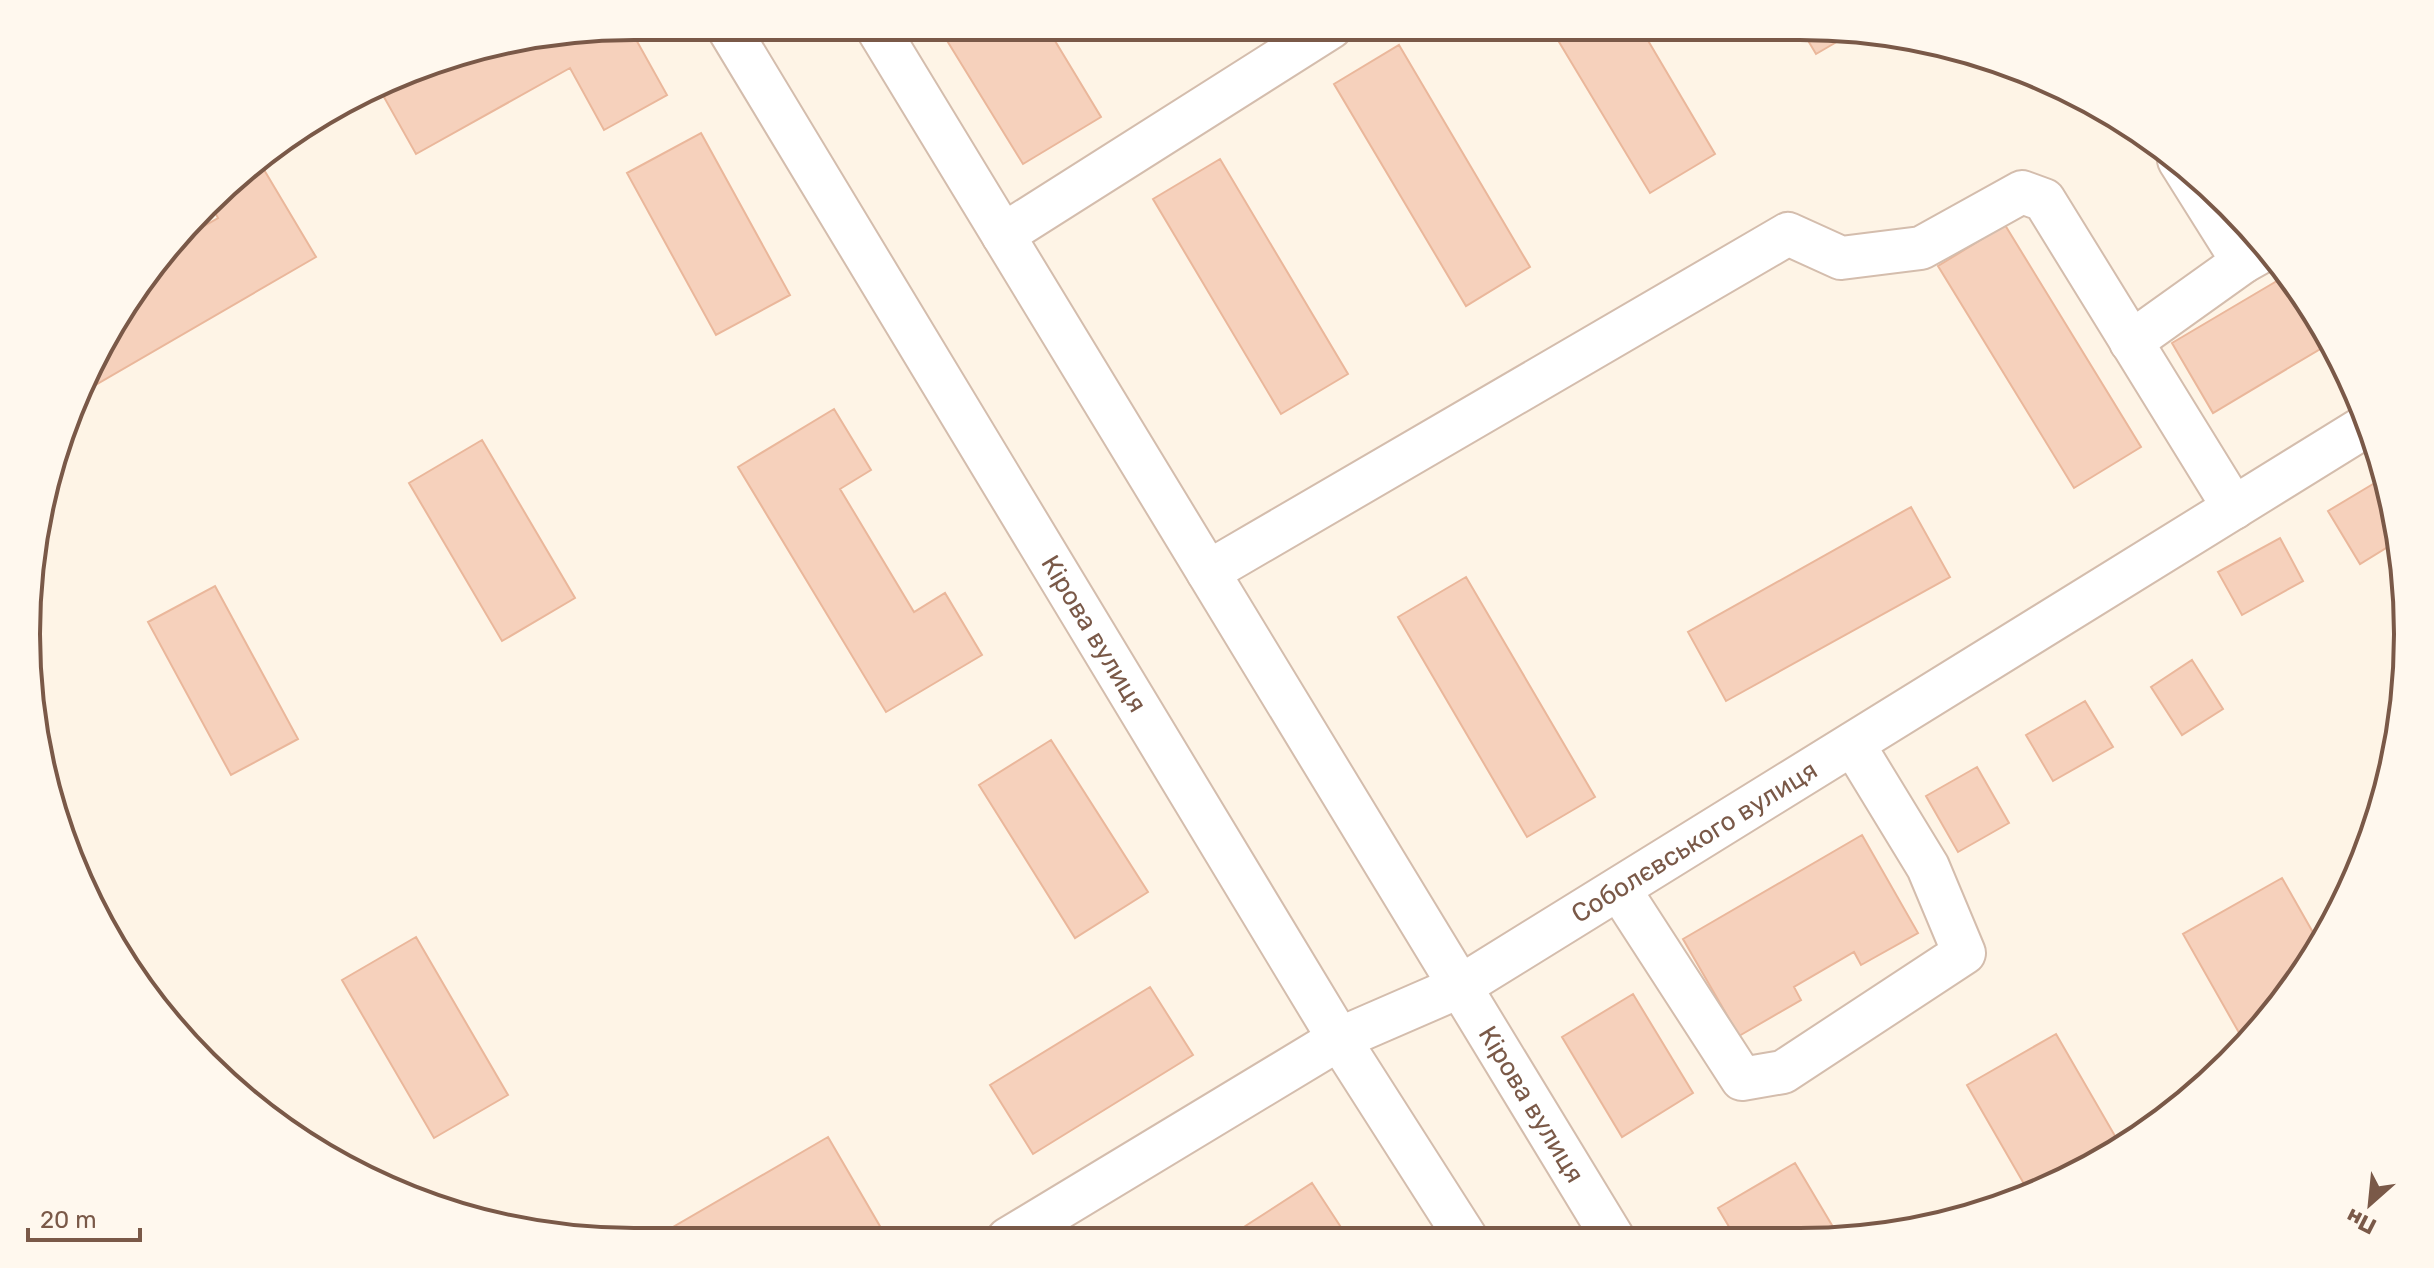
<svg xmlns="http://www.w3.org/2000/svg" width="2434" height="1268" font-family="Rubik,sans-serif">
<style>
.building{fill:#f6d1bc;stroke:#eab79b;stroke-width:2}
.lines{fill:none;stroke-linecap:round;stroke-linejoin:round}
.minor-casing{stroke:#d4bdad;stroke-width:46}
.minor{stroke:#fff;stroke-width:42}
.labels{text-anchor:middle;dominant-baseline:central;stroke-width:8;stroke-linejoin:round;paint-order:stroke}
.street-label{font-size:26px;fill:#7a5948;stroke:#fff8ee}
.rim{fill:none;stroke:#7a5948;stroke-width:4}
</style>
<rect width="100%" height="100%" fill="#fef4e6"/>
<path class="building" d="M938 26H1046L1101 117 1023 164Z
M629 27 667 95 604 130 570 68 416 154 380 90 438 58Z
M1550 27H1640L1715 154 1650 193Z
M1800 27H1839L1857 30 1816 54Z
M1399 45 1530 267 1466 306 1334 84Z
M701 133 790 295 716 335 627 173Z
M257 158 316 257 85 391 128 297 183 238 218 218 212 207Z
M1220 159 1348 374 1281 414 1153 199Z
M2005 225 2141 447 2074 488 1938 266Z
M2287 275 2327 330 2332 342 2213 413 2172 343Z
M834 409 871 470 840 489 914 612 945 593 982 655 886 712 738 467Z
M482 440 575 598 502 641 409 483Z
M2378 481 2391 502 2399 540 2360 564 2328 511Z
M1911 507 1950 577 1726 701 1688 632Z
M2280 538 2303 581 2242 615 2218 572Z
M1466 577 1595 797 1527 837 1398 617Z
M215 586 298 739 231 775 148 622Z
M2192 660 2223 709 2182 735 2151 687Z
M2085 701 2113 747 2053 781 2026 735Z
M1051 740 1148 892 1075 938 979 785Z
M1977 767 2009 823 1958 852 1926 796Z
M1862 835 1918 933 1861 965 1854 952 1794 987 1801 1000 1739 1036 1683 939Z
M2282 878 2319 943 2257 1035 2246 1045 2183 934Z
M416 937 508 1095 434 1138 342 980Z
M1150 987 1193 1055 1033 1154 990 1085Z
M1633 994 1693 1093 1622 1137 1562 1037Z
M2056 1034 2122 1148 2031 1196 1967 1085Z
M828 1137 881 1228 860 1240H815L813 1237 807 1240 649 1241Z
M1795 1163 1839 1237H1735L1718 1208Z
M1312 1183 1348 1238 1237 1239 1233 1234Z"/>
<g class="lines">
<defs>
<g id="minor">
<path id="s1" d="M727 26 1339 1039 1466 1238"/>
<path id="s2" d="M876 26 1613 1238"/>
<path d="M2179 160 2243 262"/>
<path d="M1003 235 1331 27"/>
<path d="M2131 342 2243 262 2268 248"/>
<path d="M1208 572 1788 234 1841 258 1921 248 2022 192 2044 200 2234 508"/>
<path d="M1619 889 1742 1079 1783 1072 1964 953 1928 867 1853 744"/>
<path id="s3" d="M1008 1239 1339 1039 1461 986 2369 424"/>
</g>
</defs>
<use href="#minor" class="minor-casing"/>
<use href="#minor" class="minor"/>
</g>
<g class="labels">
<g class="street-label">
<text stroke="none"><textPath href="#s1" startOffset="710">Кірова вулиця</textPath></text>
<text stroke="none"><textPath href="#s3" startOffset="794">Соболєвського вулиця</textPath></text>
<text stroke="none"><textPath href="#s2" startOffset="1262">Кірова вулиця</textPath></text>
</g>
</g>
<path d="M0 0H2434V1268H0ZM634 40H1800A594 594 0 0 1 2394 634V634A594 594 0 0 1 1800 1228H634A594 594 0 0 1 40 634V634A594 594 0 0 1 634 40Z" fill="#fff8ee" fill-rule="evenodd"/>
<path class="rim" d="M634 40H1800A594 594 0 0 1 2394 634V634A594 594 0 0 1 1800 1228H634A594 594 0 0 1 40 634V634A594 594 0 0 1 634 40Z"/>
<g transform="translate(2370 1204) rotate(207)" stroke="#fff8ee" stroke-width="6" paint-order="stroke">
<path d="M0-6L14 30L0 20L-14 30Z" fill="#7a5948"/>
<text y="-12" font-size="22" font-weight="bold" text-anchor="middle" fill="#7a5948">Пн</text>
</g>
<path d="M28 1228v12h112v-12" fill="none" stroke="#7a5948" stroke-width="4"/>
<text x="40" y="1228" font-size="24" fill="#7a5948" stroke="#fff8ee" stroke-width="6" paint-order="stroke">20 m</text>
</svg>
